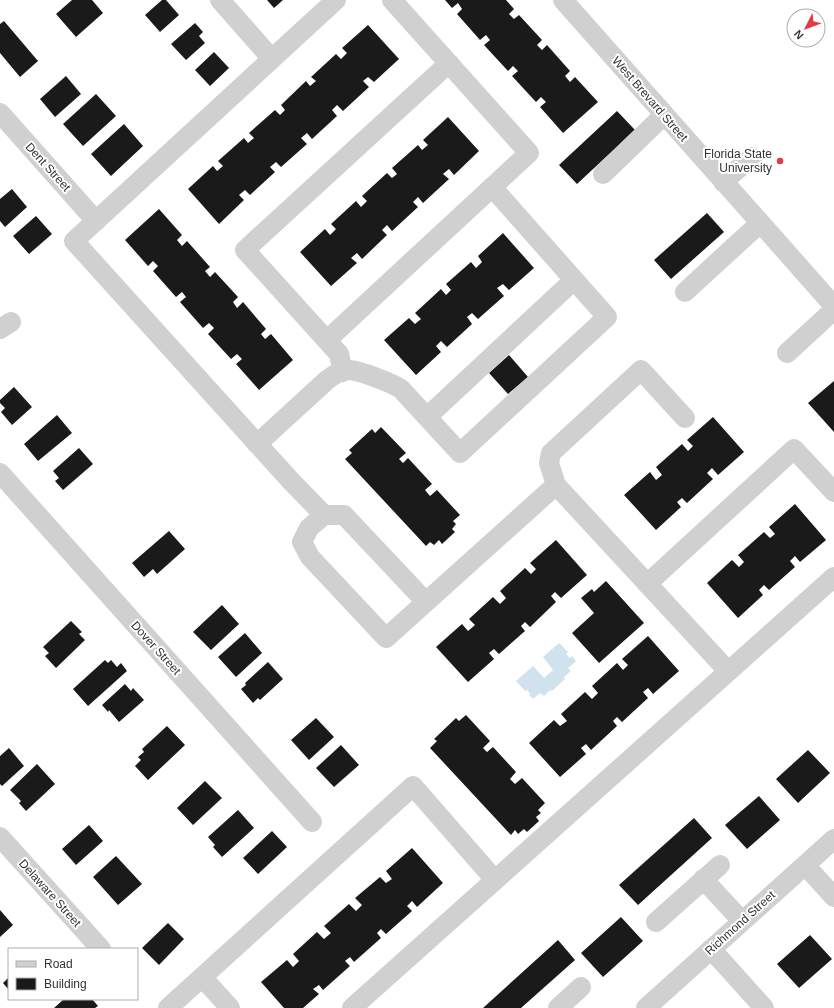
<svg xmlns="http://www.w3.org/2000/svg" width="834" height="1008" font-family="Arial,sans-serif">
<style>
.water{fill:#cfe2ee}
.building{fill:#1a1a1a}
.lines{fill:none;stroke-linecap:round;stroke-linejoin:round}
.minor{stroke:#d0d0d0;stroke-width:20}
.poi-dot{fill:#e63946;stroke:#fff;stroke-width:1.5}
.labels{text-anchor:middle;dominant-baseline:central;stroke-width:4;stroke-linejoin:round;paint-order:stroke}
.street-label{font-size:12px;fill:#333;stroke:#fff}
.poi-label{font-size:12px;fill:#333;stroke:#fff;text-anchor:end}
</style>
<rect width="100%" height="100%" fill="#fff"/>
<path class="water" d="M559 643 568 652 566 654 570 658 572 656 576 661 568 668 571 671 564 677 565 679 552 691 550 690 544 696 540 693 533 699 529 695 530 693 527 690 525 691 516 681 533 666 544 678 553 670 543 657Z"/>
<path class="building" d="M72 0H92L103 13 76 37 56 14Z
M162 0H166L179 15 160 32 145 15Z
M267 0H283L274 8Z
M445 0H506L514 9 509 14 514 19 519 15 542 40 537 45 542 50 547 45 570 71 565 76 570 82 575 77 598 102 563 133 540 107 546 102 541 97 536 102 512 76 518 71 513 66 508 71 484 45 490 40 486 35 480 40 457 14 462 9 458 3 452 8Z
M4 21 38 61 20 77 0 53V24Z
M195 23 203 32 199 36 205 43 186 60 171 44Z
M368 25 399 59 374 82 368 77 363 81 369 87 343 111 337 105 332 110 337 116 312 139 307 133 301 138 307 144 281 167 276 162 270 167 275 172 250 195 245 190 239 195 244 200 219 224 188 189 213 166 217 171 223 166 218 161 244 138 248 143 254 138 249 133 275 110 280 115 285 110 281 105 306 81 310 86 316 81 311 77 336 54 341 59 347 53 342 48Z
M214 52 229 68 210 86 195 70Z
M66 76 81 94 55 117 40 99Z
M96 94 116 116 83 146 63 124Z
M617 111 635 130 577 184 559 165Z
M448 117 479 151 454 175 449 169 443 174 449 179 423 203 418 197 413 202 418 207 392 231 387 225 382 230 387 235 362 259 357 253 351 258 357 263 331 286 300 252 325 229 330 235 336 229 331 224 356 201 361 207 367 201 362 196 387 173 392 178 397 174 392 168 418 145 422 150 428 145 423 140Z
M124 124 143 146 111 176 91 154Z
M12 189 27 207 5 227 0 221V199Z
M159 209 182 235 177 240 182 246 187 241 210 267 205 271 210 277 215 272 238 297 233 302 237 308 243 302 266 329 261 334 265 339 271 334 293 360 259 390 236 364 242 359 237 354 231 359 208 334 214 328 209 323 203 328 180 302 186 297 182 292 176 297 153 271 158 266 153 261 148 266 125 240Z
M707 213 724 232 671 279 654 260Z
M36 216 52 234 29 254 13 236Z
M503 233 534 268 509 290 503 284 497 288 504 296 478 319 472 313 467 317 472 324 447 347 441 341 436 346 441 352 416 375 384 340 409 318 415 324 421 319 415 313 441 289 446 295 451 290 446 284 471 262 476 268 482 262 478 256Z
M509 355 528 377 508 394 489 373Z
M834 381V432L808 403Z
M14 387 32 407 12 425 1 412 5 408 0 403V400Z
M57 415 72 433 38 461 24 444Z
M713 417 744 452 718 475 712 468 707 473 713 479 687 503 682 498 677 502 681 507 656 530 624 495 650 472 656 480 662 475 656 467 682 444 688 451 693 446 687 440Z
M381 427 406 453 399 459 403 463 408 458 432 484 425 490 430 496 437 490 460 515 453 521 456 524 452 529 455 532 442 544 439 540 434 545 430 542 426 546 345 459 352 453 349 450 372 429 375 433Z
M79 448 93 464 63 490 55 481 59 478 53 471Z
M795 504 826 540 800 562 795 556 790 561 795 567 769 590 764 585 759 590 763 595 738 618 707 583 732 560 739 567 744 562 738 555 764 532 770 538 775 534 769 527Z
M169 531 185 549 157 574 153 569 144 577 132 563Z
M556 540 587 575 561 598 555 592 551 596 556 602 530 627 525 622 521 626 525 631 499 654 494 649 489 653 494 659 468 682 436 647 462 624 468 631 475 625 469 619 493 597 500 604 506 598 500 591 525 568 531 574 536 569 530 563Z
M606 581 644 623 599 663 572 633 594 613 581 598 592 589 594 592Z
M222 605 239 624 211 650 193 632Z
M71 621 82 632 79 634 85 640 56 668 45 656 49 653 43 647Z
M245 633 262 653 236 677 218 657Z
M648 636 679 671 653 694 648 688 643 692 648 698 622 722 617 717 613 721 617 726 591 750 586 744 581 748 586 754 560 777 529 743 554 720 560 726 567 721 561 714 585 692 592 699 598 693 592 686 617 663 623 670 628 665 622 659Z
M105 660 108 663 111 660 117 667 121 663 127 671 88 706 73 689Z
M268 662 283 679 260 700 258 698 253 703 241 689 246 685 245 683Z
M125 684 131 691 133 688 144 700 119 722 109 710 108 712 102 705Z
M466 715 490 741 483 748 487 752 493 747 516 772 510 779 515 784 522 778 545 803 538 810 541 813 536 817 539 821 527 832 524 829 518 834 515 830 511 835 430 748 437 741 434 739 456 718 459 721Z
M316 718 334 737 309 760 291 740Z
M167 726 185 745 148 780 135 766 141 760 138 757 144 752 142 749Z
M341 745 359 765 334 787 316 768Z
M9 748 24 766 2 786 0 784V756Z
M808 750 830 773 798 803 776 779Z
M37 764 55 784 26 811 19 803 21 801 10 790Z
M205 781 222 798 193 825 177 808Z
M759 796 780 820 747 849 725 825Z
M238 810 254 828 222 857 213 847 215 845 208 837Z
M694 818 712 838 638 905 619 885Z
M89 825 103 841 76 865 62 849Z
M272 831 287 847 258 874 243 858Z
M412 848 443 883 417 907 412 901 407 906 412 911 386 934 381 929 377 933 381 938 354 962 350 957 345 961 350 966 323 990 319 985 313 989 319 994 303 1008H284L261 982 287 960 293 967 299 961 293 954 317 932 324 939 331 933 324 926 349 904 356 911 362 905 355 898 380 877 386 883 392 879 386 871Z
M116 856 142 884 118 905 93 877Z
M0 910 13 925 0 937Z
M621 917 643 941 603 977 581 953Z
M168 923 184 939 159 965 142 948Z
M810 935 832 959 799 988 777 964Z
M558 940 575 960 521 1008H483Z
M9 977V990L3 983Z
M64 999H92L98 1006 95 1008H54Z"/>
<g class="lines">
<path class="minor" d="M220 0 272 59
M563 0 834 306
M0 113 96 221
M603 174 664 115
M723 182 752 157
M685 292 760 223
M0 329 11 322
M327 340 529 153 392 0
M787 353 834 310
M343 372 339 354 245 250 449 63
M427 417 574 280
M685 418 641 370 551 453 549 463 556 485 728 671
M257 444 327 380C332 376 342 369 350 370 361 371 392 383 401 389L460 453 607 317 492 187
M0 473 312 822
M324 515 290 480 74 241 336 0
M647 584 794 449 834 492
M426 602 344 515H324L309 528 302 542 310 557 386 638 556 485
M0 837 101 949
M805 865 834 897
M703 879 742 921
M656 922 720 865
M711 949 764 1008
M202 977 230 1008
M168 1008 413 786 495 880
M352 1008 834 577
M558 1008 581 987
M646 1008 834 839"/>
</g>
<circle class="poi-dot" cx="780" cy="161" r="4"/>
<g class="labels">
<g class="street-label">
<text transform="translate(650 99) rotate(49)">West Brevard Street</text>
<text transform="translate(48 167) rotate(48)">Dent Street</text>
<text transform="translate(156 648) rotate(48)">Dover Street</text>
<text transform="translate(50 893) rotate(48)">Delaware Street</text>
<text transform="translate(740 923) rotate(-42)">Richmond Street</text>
</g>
<g class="poi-label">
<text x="772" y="154">Florida State<tspan x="772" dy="14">University</tspan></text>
</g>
</g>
<rect x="8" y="948" width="130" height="52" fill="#ffffff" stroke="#adadad"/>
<rect x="16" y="961" width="20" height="6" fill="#d0d0d0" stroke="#adadad"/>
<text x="44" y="968" font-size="12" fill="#333333">Road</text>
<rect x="16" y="978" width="20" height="12" fill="#1a1a1a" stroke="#adadad"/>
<text x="44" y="988" font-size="12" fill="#333333">Building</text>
<g transform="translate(806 28) rotate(228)"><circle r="19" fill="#ffffff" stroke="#adadad"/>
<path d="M0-3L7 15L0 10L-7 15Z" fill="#e63946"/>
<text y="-6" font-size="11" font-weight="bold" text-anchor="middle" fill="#333333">N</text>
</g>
</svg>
